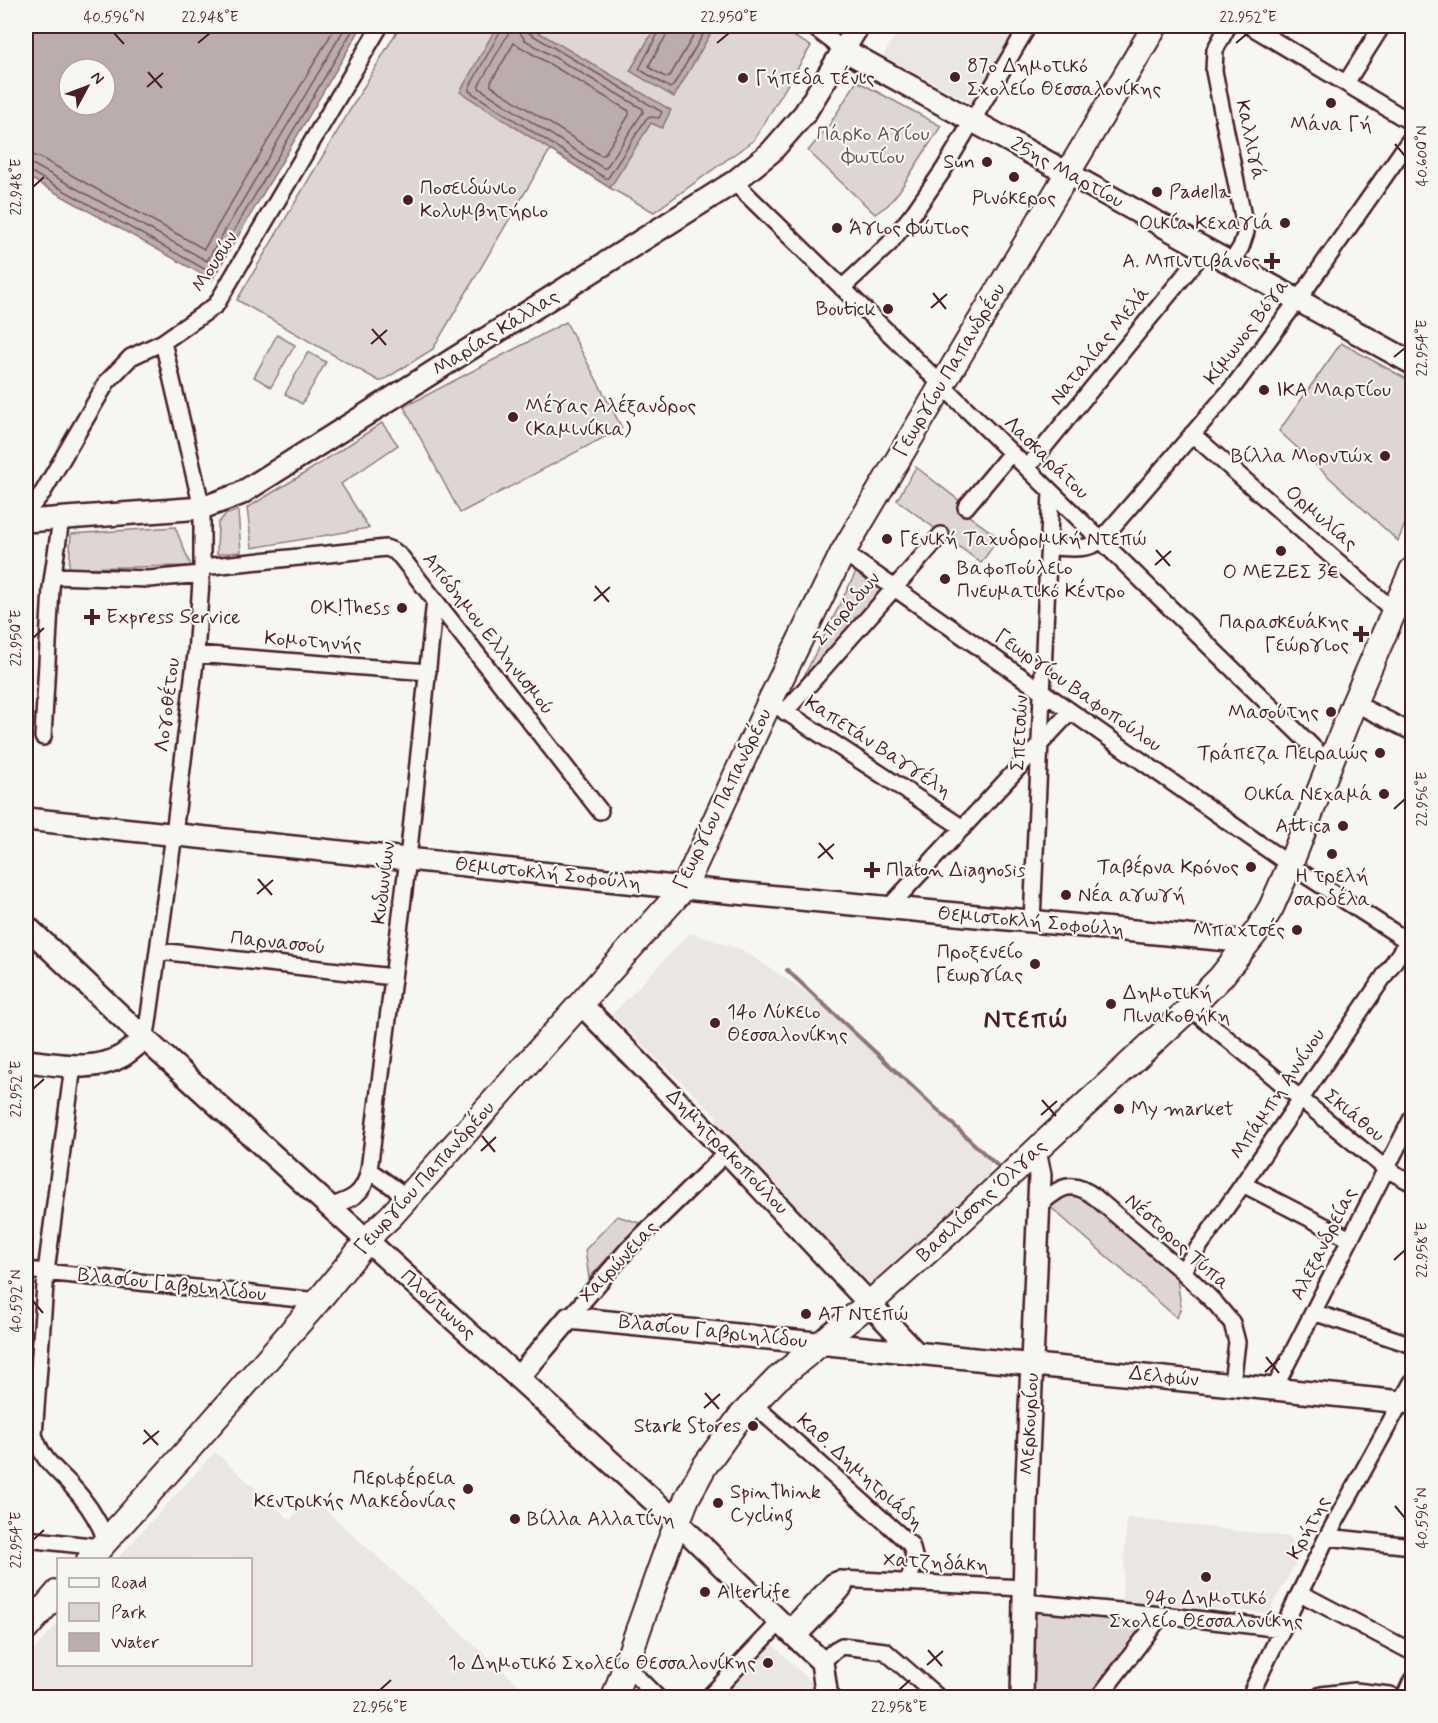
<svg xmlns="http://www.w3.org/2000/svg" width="1438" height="1723" font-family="Mynerve,sans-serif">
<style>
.built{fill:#e9e6e3}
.green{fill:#ddd6d5;stroke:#947a80;stroke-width:1.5}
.water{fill:#bbadae;stroke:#8e747a;stroke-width:1.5;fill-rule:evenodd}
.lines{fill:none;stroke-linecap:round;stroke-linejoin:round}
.shore{stroke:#77585f;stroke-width:1.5}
.stream{stroke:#8e747a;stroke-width:4}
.street-casing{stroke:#4a1f2b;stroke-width:20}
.secondary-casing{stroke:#4a1f2b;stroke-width:26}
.primary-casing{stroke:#4a1f2b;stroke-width:28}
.street{stroke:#f6f6f2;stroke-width:15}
.secondary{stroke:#f6f6f2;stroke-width:21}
.primary{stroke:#f6f6f2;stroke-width:24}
.ticks{fill:none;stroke:#4a1f2b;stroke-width:2}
.poi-dot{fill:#4a1f2b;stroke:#f6f6f2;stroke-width:2}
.labels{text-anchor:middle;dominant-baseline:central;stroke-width:4.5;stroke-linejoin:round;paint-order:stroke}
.poi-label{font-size:20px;fill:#4a1f2b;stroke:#f6f6f2;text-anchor:start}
.park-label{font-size:20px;fill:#6f4d56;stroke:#f6f6f2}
.street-label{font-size:20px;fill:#4a1f2b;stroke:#f6f6f2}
.district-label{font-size:26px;font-weight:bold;letter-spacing:1.5px;fill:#4a1f2b;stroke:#f6f6f2}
.neatline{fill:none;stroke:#4a1f2b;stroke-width:2}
.ticks-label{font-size:15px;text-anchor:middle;fill:#4a1f2b}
</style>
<rect width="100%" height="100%" fill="#f6f6f2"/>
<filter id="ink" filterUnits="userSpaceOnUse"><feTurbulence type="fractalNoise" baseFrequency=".0167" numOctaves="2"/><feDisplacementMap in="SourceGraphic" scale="12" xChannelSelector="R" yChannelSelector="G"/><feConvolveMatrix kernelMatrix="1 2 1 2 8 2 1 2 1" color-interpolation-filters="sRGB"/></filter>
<g filter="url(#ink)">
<path class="built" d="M901 26H1020L972 103 883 56Z
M690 933 742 950 812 996 991 1162 986 1189 873 1286 713 1123 718 1117 612 1015Z
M215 1452 290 1520 310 1496 532 1697H26V1659L58 1623V1664H250V1560L117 1559Z
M1127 1518 1290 1537 1301 1553 1268 1613 1122 1601Z
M767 1639 816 1687 818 1698H712Z"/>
<path class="green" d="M400 26H775L811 46 754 140 654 212 610 188 550 150 433 349 382 381H379L237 300Z
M857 81 941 126 900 190 888 205 875 214 808 151 828 127Z
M566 322 622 428 460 513 404 407Z
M277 335 295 345 271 387 254 377Z
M1341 343 1412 382V507L1398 541 1279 431Z
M308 352 326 362 302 404 285 394Z
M382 423 398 445 341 484 369 528 252 548 247 508 305 473Z
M916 467 961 502 957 507 999 538 981 563 897 500Z
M238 510 241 552 217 554 218 523 225 515Z
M175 527 191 566 69 568 71 534Z
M856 572 882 589 800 684Z
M1075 1191 1177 1278 1181 1307 1177 1318 1047 1204Z
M617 1216 640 1223 589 1278 585 1250Z
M1024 1602 1162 1615 1098 1697 1022 1698Z"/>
<path class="water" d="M26 26H362L212 280 26 176ZM69 69H105V105H69Z
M497 26H528L671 110 662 128 651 123 610 188 460 92Z
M656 26H715L674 97 630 71Z"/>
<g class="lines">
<path class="shore" d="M502 26 501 30 469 88V91L605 178H608L646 119 651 117 659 118 662 112 529 33 527 30 526 26
M509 26 508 34 479 85V88L603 168H606L643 112V109L525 40 520 33 519 26
M661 26 660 30 639 69 670 88 673 86 708 26
M669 26 667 34 649 65 650 68 667 78 670 76 699 26
M514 43 629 111V115L604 155H600L491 86V82Z
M26 154 39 157 204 249 336 26
M26 163 34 165 207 261 346 26
M26 171 31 172 208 271H210L355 26"/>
<path class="stream" d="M787 970 1002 1170"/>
<defs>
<path id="street" d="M812 26 844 50
M1228 26 1215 50 1214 71 1246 232 1241 247 1231 263
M1250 26 1412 123
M1346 83 1382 26
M734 182 1330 764
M842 288 889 244 915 211 944 169 1028 26
M1192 434 1394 611
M1027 468 1206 249
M966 507 1011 453
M26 513 43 492 107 382 131 357 163 342 216 305 380 26
M1049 547C1066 547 1087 552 1101 540L1234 386 1298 300 1412 137
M843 552 1290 865 1412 944
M202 567 386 548 394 551 401 557 600 811
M53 576 149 579 201 574
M196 654 428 672
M1354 703 1412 732
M777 706 963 828
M785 712 941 535
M43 737 51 588 61 519
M888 908 1070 712
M1032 922 1051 492
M159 951 393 977
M1190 1008 1386 1169 1412 1183
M145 1039 148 1023 174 834 196 654 202 567V508L163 342
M73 1066 46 1272 34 1435C44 1462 52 1465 70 1484 86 1501 98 1519 106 1540
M369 1170 407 1197
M1243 1184 1350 1239
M1038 1206C1059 1188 1070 1178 1095 1197L1182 1271 1216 1304 1232 1323 1237 1342 1232 1384
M329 1207C351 1200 364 1195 369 1170L408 859 435 600
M26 1270 318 1301
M1182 1271 1243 1184 1408 941
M1313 1312 1412 1345
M569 1318 628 1249 727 1152
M1274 1389 1412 1118
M752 1403 911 1545 915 1560 908 1583
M1327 1537 1412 1546
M26 1539 100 1547
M1300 1593 1412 1652
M1024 1602 1162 1615 1282 1629
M788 1629 832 1582 839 1579 1024 1588
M797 1638 840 1593 844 1588 846 1579
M822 1662 835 1650 842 1646 885 1651 939 1698
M625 1665 658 1698
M708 1698 780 1622
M1098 1698 1162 1615
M1252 1698 1253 1689 1327 1537 1412 1382
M1404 1698 1412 1680"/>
<path id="secondary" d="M844 50 1412 363
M26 521 202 508 240 494 734 182 771 152 805 113 858 26
M26 819 684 888 1249 942
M26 926 145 1039 677 1522 780 1622 822 1662 827 1698
M581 1004 727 1152 915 1352
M26 1061C57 1064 93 1073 122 1056 130 1051 137 1044 145 1039
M518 1378 569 1318 1412 1403
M1022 1698 1026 1503 1040 1175 1035 1151
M1322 1698 1355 1694 1389 1698"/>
<path id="primary" d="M89 1560 186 1452 318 1301 377 1229 391 1216 684 888 770 701 843 552 1155 26
M26 1629 58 1592
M614 1698 667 1549 687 1498 704 1467 740 1417 777 1379 870 1303 945 1236 1045 1142 1190 1008 1221 977 1257 931 1271 908 1290 865 1354 703 1412 570"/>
</defs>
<use href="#street" class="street-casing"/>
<use href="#secondary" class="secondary-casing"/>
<use href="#primary" class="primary-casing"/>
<use href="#street" class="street"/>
<use href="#secondary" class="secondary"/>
<use href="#primary" class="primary"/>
</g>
</g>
<path class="ticks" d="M114 33 124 44M198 43 210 33M717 43 729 33M1236 43 1248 33M148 72 162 88M147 87 163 73M1395 144 1405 156M33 187 44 177M933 293 946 309M931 308 947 294M372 329 386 345M371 344 387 330M1394 357 1405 348M1156 550 1170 566M1155 565 1171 551M595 586 609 602M594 601 610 587M33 638 44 628M1394 809 1405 799M819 843 833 859M818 858 834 844M258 879 272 895M257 894 273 880M33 1089 44 1079M1042 1100 1056 1116M1041 1115 1057 1101M482 1136 495 1152M481 1151 496 1137M1394 1260 1405 1250M33 1301 43 1313M1266 1357 1279 1373M1265 1372 1280 1358M705 1393 719 1409M704 1408 720 1394M144 1430 158 1445M143 1444 159 1431M1395 1506 1405 1518M33 1540 44 1530M928 1650 942 1666M927 1665 943 1651M380 1690 391 1680M899 1690 910 1680"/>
<g class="poi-dot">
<circle cx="955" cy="77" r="6"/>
<circle cx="743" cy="78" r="6"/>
<circle cx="1331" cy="103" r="6"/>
<circle cx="987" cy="162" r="6"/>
<circle cx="1014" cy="177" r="6"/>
<circle cx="1157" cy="192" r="6"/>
<circle cx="408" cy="200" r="6"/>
<circle cx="1285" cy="223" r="6"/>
<circle cx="837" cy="228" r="6"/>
<path d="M1269 252h6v6h6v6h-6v6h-6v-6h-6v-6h6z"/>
<circle cx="888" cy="309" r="6"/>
<circle cx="1264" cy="390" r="6"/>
<circle cx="513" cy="417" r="6"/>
<circle cx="1385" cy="456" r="6"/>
<circle cx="887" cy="539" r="6"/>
<circle cx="1281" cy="551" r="6"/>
<circle cx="945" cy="579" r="6"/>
<circle cx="402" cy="608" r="6"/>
<path d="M89 608h6v6h6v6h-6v6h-6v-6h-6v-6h6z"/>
<path d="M1358 625h6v6h6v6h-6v6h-6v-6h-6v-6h6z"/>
<circle cx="1331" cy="712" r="6"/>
<circle cx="1380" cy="753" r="6"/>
<circle cx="1384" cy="794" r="6"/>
<circle cx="1343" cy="826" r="6"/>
<circle cx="1332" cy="854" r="6"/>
<circle cx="1251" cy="867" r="6"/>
<path d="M869 861h6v6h6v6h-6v6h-6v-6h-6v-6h6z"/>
<circle cx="1066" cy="895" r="6"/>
<circle cx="1297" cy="930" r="6"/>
<circle cx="1035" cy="964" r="6"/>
<circle cx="1111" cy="1004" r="6"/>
<circle cx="715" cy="1023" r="6"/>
<circle cx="1119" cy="1109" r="6"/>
<circle cx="806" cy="1314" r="6"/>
<circle cx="753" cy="1426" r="6"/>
<circle cx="468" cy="1489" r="6"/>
<circle cx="718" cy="1503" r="6"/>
<circle cx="515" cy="1519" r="6"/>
<circle cx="1206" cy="1577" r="6"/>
<circle cx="705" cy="1592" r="6"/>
<circle cx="768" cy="1663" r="6"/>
</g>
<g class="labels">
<g class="poi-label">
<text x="967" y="66">87ο Δημοτικό<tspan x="967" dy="23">Σχολείο Θεσσαλονίκης</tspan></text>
<text x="755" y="78">Γήπεδα τένις</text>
<text x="1331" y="124" text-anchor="middle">Μάνα Γή</text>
<text x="975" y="162" text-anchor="end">Sun</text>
<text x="420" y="188">Ποσειδώνιο<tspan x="420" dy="23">Κολυμβητήριο</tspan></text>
<text x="1169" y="192">Padella</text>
<text x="1014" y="198" text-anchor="middle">Ρινόκερος</text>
<text x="1273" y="223" text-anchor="end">Οικία Κεχαγιά</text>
<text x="849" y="228">Άγιος Φώτιος</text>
<text x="1260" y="261" text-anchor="end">Α. Μπιντιβάνος</text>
<text x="876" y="309" text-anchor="end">Boutick</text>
<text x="1276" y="390">ΙΚΑ Μαρτίου</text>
<text x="525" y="406">Μέγας Αλέξανδρος<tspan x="525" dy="23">(Καμινίκια)</tspan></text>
<text x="1373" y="456" text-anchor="end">Βίλλα Μορντώχ</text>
<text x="899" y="539">Γενική Ταχυδρομική Ντεπώ</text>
<text x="957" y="568">Βαφοπούλειο<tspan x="957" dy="23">Πνευματικό Κέντρο</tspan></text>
<text x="1281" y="572" text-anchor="middle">Ο ΜΕΖΕΣ 3€</text>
<text x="390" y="608" text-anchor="end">OK!Thess</text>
<text x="106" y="617">Express Service</text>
<text x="1349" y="622" text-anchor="end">Παρασκευάκης<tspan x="1349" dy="23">Γεώργιος</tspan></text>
<text x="1319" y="712" text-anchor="end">Μασούτης</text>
<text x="1368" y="753" text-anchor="end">Τράπεζα Πειραιώς</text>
<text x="1372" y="794" text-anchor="end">Οικία Νεχαμά</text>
<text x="1331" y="826" text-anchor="end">Attica</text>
<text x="1239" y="867" text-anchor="end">Ταβέρνα Κρόνος</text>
<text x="886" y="870">Πlaton Δiagnosis</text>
<text x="1332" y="876" text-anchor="middle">Η τρελή<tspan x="1332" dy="23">σαρδέλα</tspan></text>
<text x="1078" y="895">Νέα αγωγή</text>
<text x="1285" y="930" text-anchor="end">Μπαχτσές</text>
<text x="1023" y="952" text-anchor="end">Προξενείο<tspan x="1023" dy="23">Γεωργίας</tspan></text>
<text x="1123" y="993">Δημοτική<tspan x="1123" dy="23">Πινακοθήκη</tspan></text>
<text x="727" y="1012">14ο Λύκειο<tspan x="727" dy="23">Θεσσαλονίκης</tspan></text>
<text x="1131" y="1109">My market</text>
<text x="818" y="1314">ΑΤ Ντεπώ</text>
<text x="741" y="1426" text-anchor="end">Stark Stores</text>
<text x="456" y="1478" text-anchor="end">Περιφέρεια<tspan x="456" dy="23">Κεντρικής Μακεδονίας</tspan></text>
<text x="730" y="1492">SpinThink<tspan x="730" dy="23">Cycling</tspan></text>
<text x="527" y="1519">Βίλλα Αλλατίνη</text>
<text x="717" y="1592">Alterlife</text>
<text x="1206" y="1598" text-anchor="middle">94ο Δημοτικό<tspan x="1206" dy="23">Σχολείο Θεσσαλονίκης</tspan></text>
<text x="756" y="1663" text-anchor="end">1ο Δημοτικό Σχολείο Θεσσαλονίκης</text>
</g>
<g class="park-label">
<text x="873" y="134">Πάρκο Αγίου<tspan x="873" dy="23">Φωτίου</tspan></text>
</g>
<g class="street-label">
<text transform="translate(1250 140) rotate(78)">Καλλιγά</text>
<text transform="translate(1067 173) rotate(29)">25ης Μαρτίου</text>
<text transform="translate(215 262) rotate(-57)">Μουσών</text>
<text transform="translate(1247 332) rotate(-53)">Κίμωνος Βόγα</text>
<text transform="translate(496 333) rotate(-32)">Μαρίας Κάλλας</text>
<text transform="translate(1100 346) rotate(-51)">Ναταλίας Μελά</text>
<text transform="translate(950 370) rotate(-59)">Γεωργίου Παπανδρέου</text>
<text transform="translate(1046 458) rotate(44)">Λασκαράτου</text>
<text transform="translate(1321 518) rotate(41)">Ορμυλίας</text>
<text transform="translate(847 609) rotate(-49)">Σποράδων</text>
<text transform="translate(488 634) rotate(52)">Απόδημου Ελληνισμού</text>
<text transform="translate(313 642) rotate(4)">Κομοτηνής</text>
<text transform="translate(1078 691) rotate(35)">Γεωργίου Βαφοπούλου</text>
<text transform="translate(168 705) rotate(-83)">Λογοθέτου</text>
<text transform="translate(1020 733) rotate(-87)">Σπετσών</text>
<text transform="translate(878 747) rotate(33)">Καπετάν Βαγγέλη</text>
<text transform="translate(723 799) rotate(-64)">Γεωργίου Παπανδρέου</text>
<text transform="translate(548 874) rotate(6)">Θεμιστοκλή Σοφούλη</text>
<text transform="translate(384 883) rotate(-83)">Κυδωνίων</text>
<text transform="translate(1031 922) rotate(5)">Θεμιστοκλή Σοφούλη</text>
<text transform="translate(278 943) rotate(6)">Παρνασσού</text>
<text transform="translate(1278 1094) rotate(-56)">Μπάμπη Αννίνου</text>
<text transform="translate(1354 1116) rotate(39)">Σκιάθου</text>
<text transform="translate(727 1152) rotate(46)">Δημητρακοπούλου</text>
<text transform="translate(425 1178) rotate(-48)">Γεωργίου Παπανδρέου</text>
<text transform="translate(982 1201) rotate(-43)">Βασιλίσσης Όλγας</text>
<text transform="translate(1177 1242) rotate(42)">Νέστορος Τύπα</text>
<text transform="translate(1324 1244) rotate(-63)">Αλεξανδρείας</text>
<text transform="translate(619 1262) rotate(-47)">Χαιρώνειας</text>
<text transform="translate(172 1285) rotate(6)">Βλασίου Γαβριηλίδου</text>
<text transform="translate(438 1305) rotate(42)">Πλούτωνος</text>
<text transform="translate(713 1332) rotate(6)">Βλασίου Γαβριηλίδου</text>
<text transform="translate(1164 1377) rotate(6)">Δελφών</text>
<text transform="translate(1030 1424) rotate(-87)">Μερκουρίου</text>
<text transform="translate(860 1472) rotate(42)">Καθ. Δημητριάδη</text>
<text transform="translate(1309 1528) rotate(-62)">Κρήτης</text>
<text transform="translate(936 1563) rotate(3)">Χατζηδάκη</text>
</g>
<g class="district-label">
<text x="1026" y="1020">Ντεπώ</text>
</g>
</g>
<rect width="1438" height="1723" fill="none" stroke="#f6f6f2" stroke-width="66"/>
<rect x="57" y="1558" width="195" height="108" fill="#f6f6f2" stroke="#b1a0a2" stroke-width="1.5"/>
<rect x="69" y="1578" width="30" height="9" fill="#f6f6f2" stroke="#b1a0a2" stroke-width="1.5"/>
<text x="111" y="1588" font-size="18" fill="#4a1f2b">Road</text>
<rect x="69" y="1603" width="30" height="18" fill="#ddd6d5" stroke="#b1a0a2" stroke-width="1.5"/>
<text x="111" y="1618" font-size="18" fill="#4a1f2b">Park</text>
<rect x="69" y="1633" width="30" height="18" fill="#bbadae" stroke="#b1a0a2" stroke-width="1.5"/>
<text x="111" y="1648" font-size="18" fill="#4a1f2b">Water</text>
<g transform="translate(87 87) rotate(49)"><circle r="28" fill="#f6f6f2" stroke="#b1a0a2" stroke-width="1.5"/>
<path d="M0-4.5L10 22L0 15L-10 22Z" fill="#4a1f2b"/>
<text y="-9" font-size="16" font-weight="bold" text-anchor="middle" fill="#4a1f2b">N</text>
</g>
<rect x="33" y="33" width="1372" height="1657" class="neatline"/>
<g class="ticks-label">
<text x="114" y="22">40.596°N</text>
<text x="210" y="22">22.948°E</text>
<text x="729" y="22">22.950°E</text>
<text x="1248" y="22">22.952°E</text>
<text transform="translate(1422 156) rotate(-90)" y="5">40.600°N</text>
<text transform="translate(16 187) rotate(-90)" y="5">22.948°E</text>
<text transform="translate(1422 348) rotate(-90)" y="5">22.954°E</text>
<text transform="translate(16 638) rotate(-90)" y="5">22.950°E</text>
<text transform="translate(1422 799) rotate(-90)" y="5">22.956°E</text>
<text transform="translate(16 1089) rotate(-90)" y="5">22.952°E</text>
<text transform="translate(1422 1250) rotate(-90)" y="5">22.958°E</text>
<text transform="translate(16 1301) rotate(-90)" y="5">40.592°N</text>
<text transform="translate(1422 1518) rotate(-90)" y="5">40.596°N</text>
<text transform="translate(16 1540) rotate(-90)" y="5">22.954°E</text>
<text x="380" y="1712">22.956°E</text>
<text x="899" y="1712">22.958°E</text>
</g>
</svg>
